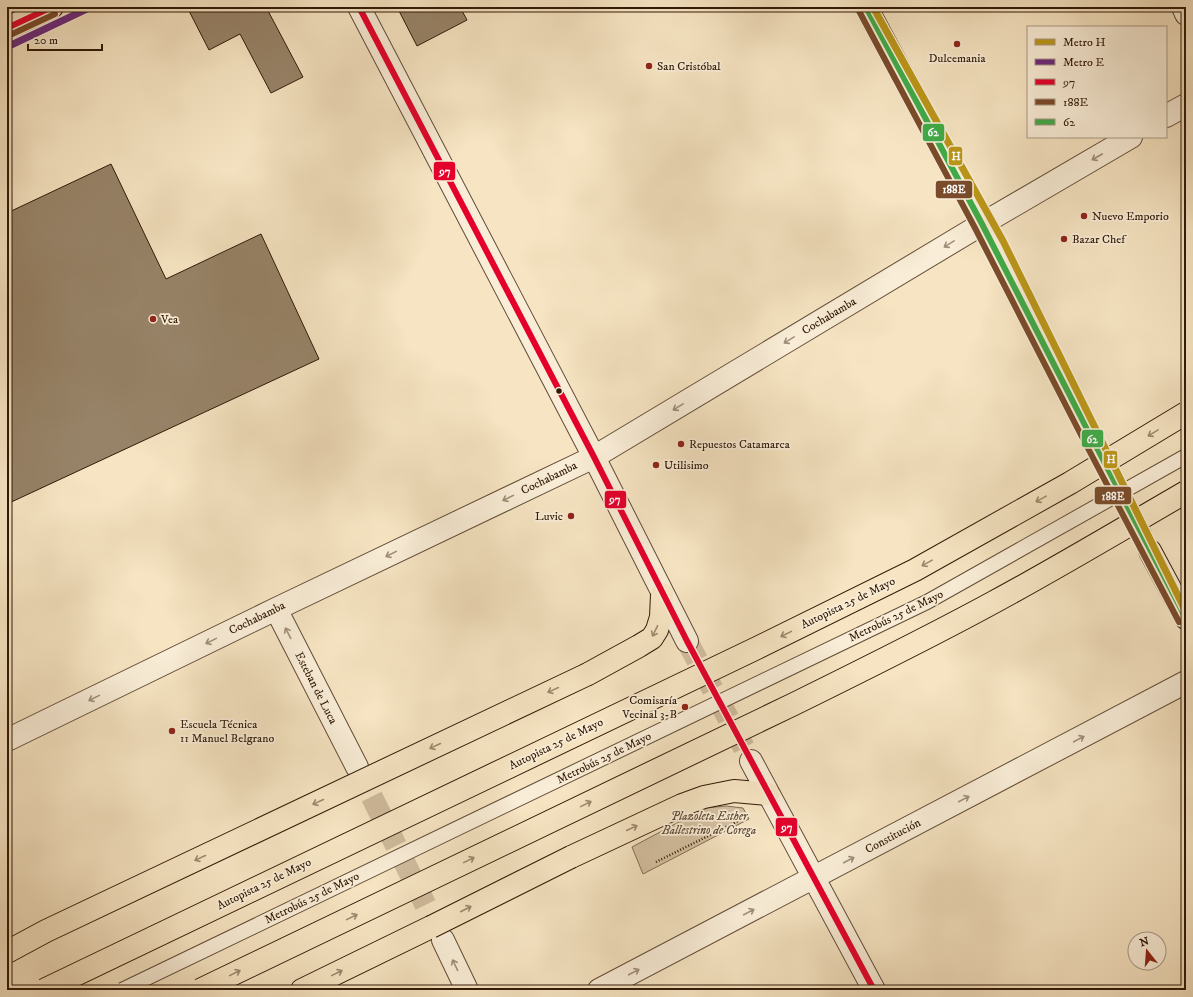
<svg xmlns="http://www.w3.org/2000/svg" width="1193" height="997" font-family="'IM FELL DW Pica',serif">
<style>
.green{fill:#d5c1a2;stroke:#836d54}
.building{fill:#978368;stroke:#311907}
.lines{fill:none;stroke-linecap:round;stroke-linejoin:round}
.street-tunnel{stroke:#cfbb9d;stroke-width:22;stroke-dasharray:22 11;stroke-linecap:butt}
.secondary-tunnel{stroke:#cfbb9d;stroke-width:22;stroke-dasharray:22 11;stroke-linecap:butt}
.street-casing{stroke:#624c36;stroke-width:24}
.secondary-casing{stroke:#311907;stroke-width:24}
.primary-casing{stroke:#311907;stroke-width:24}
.highway-casing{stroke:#311907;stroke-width:24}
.path{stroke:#311907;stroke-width:2.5;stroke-dasharray:1 2;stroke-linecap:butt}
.street{stroke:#f9edd7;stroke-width:22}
.secondary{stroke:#f9edd7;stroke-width:22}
.primary{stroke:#f6e4c2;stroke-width:22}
.highway{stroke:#f6e4c2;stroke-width:22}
.lane-bridge-casing{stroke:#624c36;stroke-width:16;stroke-linecap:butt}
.highway-bridge-casing{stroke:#311907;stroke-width:24;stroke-linecap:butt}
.lane-bridge{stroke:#f9edd7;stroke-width:14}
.highway-bridge{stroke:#f6e4c2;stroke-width:22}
.bus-1-casing{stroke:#f9edd7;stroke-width:9}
.bus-2-casing{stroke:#f9edd7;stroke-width:9}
.bus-3-casing{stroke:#f9edd7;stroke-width:9}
.bus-1{stroke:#e4002b;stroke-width:6}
.bus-2{stroke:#7a4b2a;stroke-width:6}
.bus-3{stroke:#3fab48;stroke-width:6}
.metro-1-casing{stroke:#f9edd7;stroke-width:10}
.metro-2-casing{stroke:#f9edd7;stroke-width:10}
.metro-1{stroke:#ba9619;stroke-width:7}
.metro-2{stroke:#6b297e;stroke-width:7}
.oneway{stroke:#9f8e79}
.oneway2{stroke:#9d896e}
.poi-dot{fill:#8f2418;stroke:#f9edd7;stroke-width:1.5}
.bus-dot{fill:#311907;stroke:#f9edd7;stroke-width:1.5}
.labels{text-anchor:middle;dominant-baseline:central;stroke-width:3.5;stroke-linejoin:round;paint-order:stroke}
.poi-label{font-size:12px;fill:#311907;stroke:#f9edd7;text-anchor:start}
.street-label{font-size:12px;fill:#311907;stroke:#f9edd7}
.park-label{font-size:12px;font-style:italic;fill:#624b36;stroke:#f9edd7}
.line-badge{stroke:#f9edd7;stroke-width:1.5}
.badge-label{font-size:11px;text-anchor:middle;font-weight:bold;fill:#fff}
</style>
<rect width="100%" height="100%" fill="#f6e4c2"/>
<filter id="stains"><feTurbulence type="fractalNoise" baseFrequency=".005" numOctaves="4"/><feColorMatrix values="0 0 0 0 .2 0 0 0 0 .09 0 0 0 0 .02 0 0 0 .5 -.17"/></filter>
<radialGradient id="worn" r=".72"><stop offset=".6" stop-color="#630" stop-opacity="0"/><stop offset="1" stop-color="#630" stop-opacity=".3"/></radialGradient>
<path class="green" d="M726 806 743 808 749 819 643 874 632 847 705 808Z"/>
<path class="building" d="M187 7H266L303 77 271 93 240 34 209 50Z
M397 7H460L467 20 417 46Z
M111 164 166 279 261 234 319 359 7 504V213Z"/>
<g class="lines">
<path class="street-tunnel" d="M687 641 751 761
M357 767 443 940"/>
<path class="secondary-tunnel" d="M1087 429 1150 551"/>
<defs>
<path id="street" d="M359 7 594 457 687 641
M1183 7 1186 14
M1166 116 1186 105
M276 609 357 767
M7 740 276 609 594 457 982 224 1131 137
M751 761 874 990
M443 940 467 990
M599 990 1186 682"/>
<path id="secondary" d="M866 7 982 224 1087 429
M1150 551 1186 618"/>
<path id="primary" d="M7 28 52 7"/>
<path id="highway" d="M588 674 639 646 652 638 657 630 661 617 662 594
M571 857 682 805 704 797 734 791 768 794
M302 990 431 927"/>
</defs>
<use href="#street" class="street-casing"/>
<use href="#secondary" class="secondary-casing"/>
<use href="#primary" class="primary-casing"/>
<use href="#highway" class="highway-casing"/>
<path class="path" d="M656 862 748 816"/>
<use href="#street" class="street"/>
<use href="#secondary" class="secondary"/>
<use href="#primary" class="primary"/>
<use href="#highway" class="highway"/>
<defs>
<path id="lane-bridge" d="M122 990 927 602 1186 456"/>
<path id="highway-bridge" d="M431 927 571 857
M7 952 46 931 588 674
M44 990 757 648 915 570 1070 483 1186 413
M200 990 794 704C861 671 928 638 994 602 1059 567 1122 529 1186 492"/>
</defs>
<use href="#lane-bridge" class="lane-bridge-casing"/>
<use href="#highway-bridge" class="highway-bridge-casing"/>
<use href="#lane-bridge" class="lane-bridge"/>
<use href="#highway-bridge" class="highway-bridge"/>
<defs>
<path id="bus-1" d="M359 7 594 457 687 641 874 990
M7 28 52 7"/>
<path id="bus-2" d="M859 11 975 228 1080 433 1179 622
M10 35 55 14"/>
<path id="bus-3" d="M866 7 982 224 1087 429 1186 618"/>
</defs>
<use href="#bus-1" class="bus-1-casing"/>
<use href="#bus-2" class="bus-2-casing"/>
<use href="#bus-3" class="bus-3-casing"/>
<use href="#bus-1" class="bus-1"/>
<use href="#bus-2" class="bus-2"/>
<use href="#bus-3" class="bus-3"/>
<defs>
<path id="metro-1" d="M873 7 1003 241 1186 612"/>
<path id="metro-2" d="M7 47 91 7"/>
</defs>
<use href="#metro-1" class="metro-1-casing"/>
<use href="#metro-2" class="metro-2-casing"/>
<use href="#metro-1" class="metro-1"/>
<use href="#metro-2" class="metro-2"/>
</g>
<defs><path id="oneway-shaft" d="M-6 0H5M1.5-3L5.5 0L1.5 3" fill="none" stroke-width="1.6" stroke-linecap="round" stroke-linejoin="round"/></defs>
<g class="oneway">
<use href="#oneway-shaft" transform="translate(1097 157) rotate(150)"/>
<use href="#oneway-shaft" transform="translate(949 244) rotate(149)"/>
<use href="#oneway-shaft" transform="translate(789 340) rotate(149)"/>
<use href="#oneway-shaft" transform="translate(678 407) rotate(149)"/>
<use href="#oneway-shaft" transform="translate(508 498) rotate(154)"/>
<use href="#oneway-shaft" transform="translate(391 554) rotate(154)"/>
<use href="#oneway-shaft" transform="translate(288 633) rotate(-117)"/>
<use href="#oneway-shaft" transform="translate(211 641) rotate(154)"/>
<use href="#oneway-shaft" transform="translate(94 698) rotate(154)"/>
<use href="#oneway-shaft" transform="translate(1079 739) rotate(-28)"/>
<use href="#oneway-shaft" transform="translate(964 799) rotate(-28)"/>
<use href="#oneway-shaft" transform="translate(849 860) rotate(-28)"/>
<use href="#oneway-shaft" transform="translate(749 912) rotate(-28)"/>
<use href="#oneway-shaft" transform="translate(455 965) rotate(-116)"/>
<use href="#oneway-shaft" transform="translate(634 972) rotate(-28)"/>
</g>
<g class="oneway2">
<use href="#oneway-shaft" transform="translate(1153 433) rotate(149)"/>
<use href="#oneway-shaft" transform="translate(1041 499) rotate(151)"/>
<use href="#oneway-shaft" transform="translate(927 563) rotate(151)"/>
<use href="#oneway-shaft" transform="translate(655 631) rotate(116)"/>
<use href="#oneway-shaft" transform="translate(786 634) rotate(154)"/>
<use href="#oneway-shaft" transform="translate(553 690) rotate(155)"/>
<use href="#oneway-shaft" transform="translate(435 746) rotate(155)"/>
<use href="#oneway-shaft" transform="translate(318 802) rotate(155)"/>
<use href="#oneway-shaft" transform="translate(586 804) rotate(-26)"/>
<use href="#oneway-shaft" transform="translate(632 828) rotate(-25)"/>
<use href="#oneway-shaft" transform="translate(200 858) rotate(155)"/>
<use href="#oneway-shaft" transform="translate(469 860) rotate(-26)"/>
<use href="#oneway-shaft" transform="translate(466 909) rotate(-27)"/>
<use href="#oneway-shaft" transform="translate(352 917) rotate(-26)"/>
<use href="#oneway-shaft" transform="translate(235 973) rotate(-26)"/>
<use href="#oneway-shaft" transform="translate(337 973) rotate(-26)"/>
</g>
<g class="poi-dot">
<circle cx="957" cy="44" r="4"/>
<circle cx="649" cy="66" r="4"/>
<circle cx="1084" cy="216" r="4"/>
<circle cx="1064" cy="239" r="4"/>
<circle cx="153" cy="319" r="4"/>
<circle cx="681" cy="444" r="4"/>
<circle cx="656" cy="465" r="4"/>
<circle cx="571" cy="516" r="4"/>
<circle cx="685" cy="707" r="4"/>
<circle cx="172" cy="731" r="4"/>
</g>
<circle class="bus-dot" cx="559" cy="391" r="3.5"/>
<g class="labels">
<g class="poi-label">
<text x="957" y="58" text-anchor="middle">Dulcemania</text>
<text x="657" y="66">San Cristóbal</text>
<text x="1092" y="216">Nuevo Emporio</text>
<text x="1072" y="239">Bazar Chef</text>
<text x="161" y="319">Vea</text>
<text x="689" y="444">Repuestos Catamarca</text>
<text x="664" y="465">Utilisimo</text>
<text x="563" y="516" text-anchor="end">Luvic</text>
<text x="677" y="700" text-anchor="end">Comisaría<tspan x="677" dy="14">Vecinal 3-B</tspan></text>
<text x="180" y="724">Escuela Técnica<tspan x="180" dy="14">11 Manuel Belgrano</tspan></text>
</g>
<g class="street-label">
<text transform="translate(829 316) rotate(-31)">Cochabamba</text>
<text transform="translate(549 478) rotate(-26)">Cochabamba</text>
<text transform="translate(848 603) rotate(-26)">Autopista 25 de Mayo</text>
<text transform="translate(896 616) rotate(-26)">Metrobús 25 de Mayo</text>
<text transform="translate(257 618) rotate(-26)">Cochabamba</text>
<text transform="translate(316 688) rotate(63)">Esteban de Luca</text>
<text transform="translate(556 744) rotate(-26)">Autopista 25 de Mayo</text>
<text transform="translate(604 758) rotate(-26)">Metrobús 25 de Mayo</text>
<text transform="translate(893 836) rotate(-28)">Constitución</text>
<text transform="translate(264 884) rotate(-26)">Autopista 25 de Mayo</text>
<text transform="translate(312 898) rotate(-26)">Metrobús 25 de Mayo</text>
</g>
<g class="park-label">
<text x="709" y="816">Plazoleta Esther<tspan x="709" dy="14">Ballestrino de Corega</tspan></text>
</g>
</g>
<g class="line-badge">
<rect x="922" y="123" width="23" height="19" rx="4" fill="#3fab48"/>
<rect x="948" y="146" width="15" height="20" rx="4" fill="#ba9619"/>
<rect x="433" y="161" width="23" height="20" rx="4" fill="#e4002b"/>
<rect x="935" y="180" width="38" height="19" rx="4" fill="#7a4b2a"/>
<rect x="1081" y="429" width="23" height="19" rx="4" fill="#3fab48"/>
<rect x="1103" y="450" width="15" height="19" rx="4" fill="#ba9619"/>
<rect x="1094" y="486" width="38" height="19" rx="4" fill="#7a4b2a"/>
<rect x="604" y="490" width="23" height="19" rx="4" fill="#e4002b"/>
<rect x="775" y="817" width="23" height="20" rx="4" fill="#e4002b"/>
</g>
<g class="badge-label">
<text x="933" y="136">62</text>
<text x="956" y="160">H</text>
<text x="445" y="175">97</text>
<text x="954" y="193">188E</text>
<text x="1092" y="443">62</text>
<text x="1111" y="463">H</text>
<text x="1113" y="500">188E</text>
<text x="615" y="503">97</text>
<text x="787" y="831">97</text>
</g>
<rect width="1193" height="997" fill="none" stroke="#f6e4c2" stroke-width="24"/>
<rect x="8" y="8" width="1177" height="981" fill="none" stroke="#311907" stroke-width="2"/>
<rect x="12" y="12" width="1169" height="973" fill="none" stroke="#311907"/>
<rect x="1027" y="26" width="140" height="112" fill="#f9edd7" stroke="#a99884"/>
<rect x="1035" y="39" width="20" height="6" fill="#ba9619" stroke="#a99884"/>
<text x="1063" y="46" font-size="12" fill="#311907">Metro H</text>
<rect x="1035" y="59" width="20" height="6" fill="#6b297e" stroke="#a99884"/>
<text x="1063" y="66" font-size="12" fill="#311907">Metro E</text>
<rect x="1035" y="79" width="20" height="6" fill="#e4002b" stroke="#a99884"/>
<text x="1063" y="86" font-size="12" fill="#311907">97</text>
<rect x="1035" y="99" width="20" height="6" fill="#7a4b2a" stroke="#a99884"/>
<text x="1063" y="106" font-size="12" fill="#311907">188E</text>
<rect x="1035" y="119" width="20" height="6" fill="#3fab48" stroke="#a99884"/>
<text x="1063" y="126" font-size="12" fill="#311907">62</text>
<g transform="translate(1147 951) rotate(343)"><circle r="19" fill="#f9edd7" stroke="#a99884"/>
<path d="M0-3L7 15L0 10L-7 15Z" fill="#8f2418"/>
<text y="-6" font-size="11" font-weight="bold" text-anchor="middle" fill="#311907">N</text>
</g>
<path d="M28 44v6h74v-6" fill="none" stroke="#311907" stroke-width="2"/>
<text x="34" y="44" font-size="12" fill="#311907" stroke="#f9edd7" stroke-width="3" paint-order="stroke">20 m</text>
<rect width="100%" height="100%" filter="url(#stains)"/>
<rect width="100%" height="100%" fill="url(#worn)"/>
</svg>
